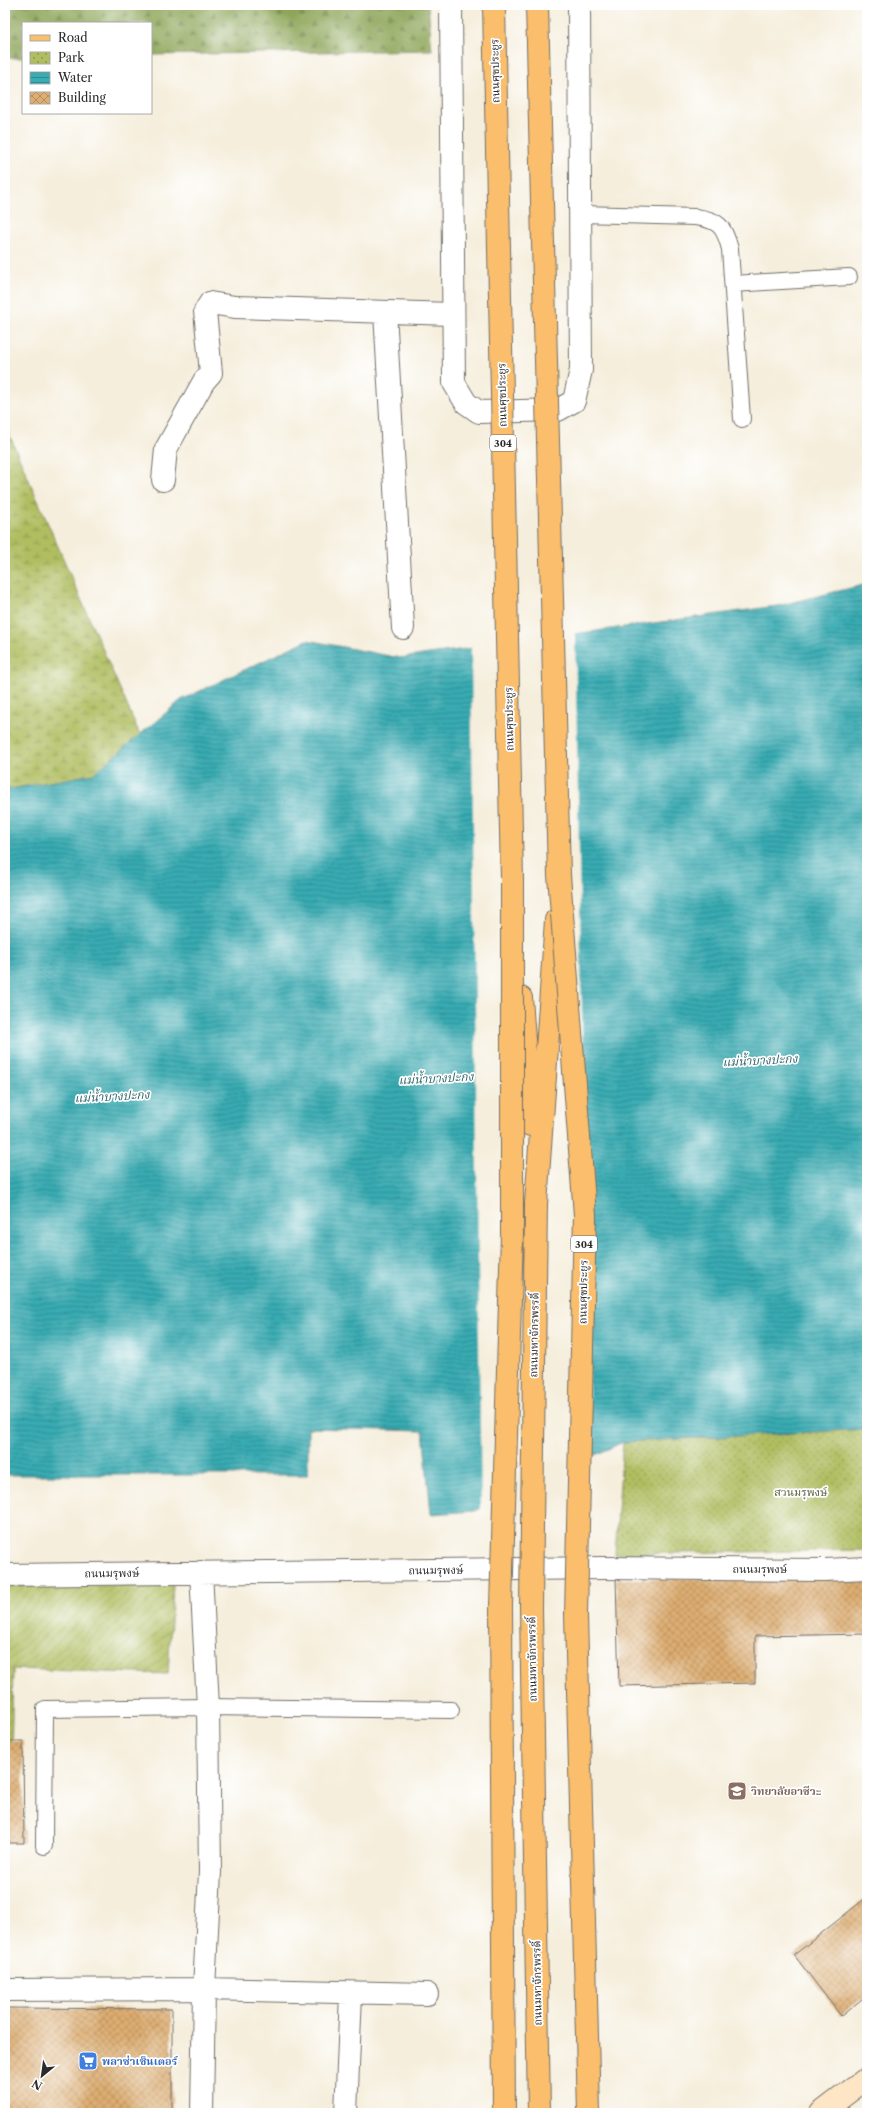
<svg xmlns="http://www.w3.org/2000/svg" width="872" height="2118" font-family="'Libre Caslon Text','Noto Serif Thai',serif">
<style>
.forest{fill:url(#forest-firs);stroke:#5c6841}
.wetland{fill:url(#wetland-marsh);stroke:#6e7446}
.park{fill:url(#park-dots);stroke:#6e7446}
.garden{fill:url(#garden-furrows);stroke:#6e7446}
.water{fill:url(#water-rules);stroke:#326b6e}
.pier{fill:#f5eedc}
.building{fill:url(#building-cross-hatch)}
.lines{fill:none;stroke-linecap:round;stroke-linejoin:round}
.lane-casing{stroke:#726f69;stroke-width:18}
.street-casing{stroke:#726f69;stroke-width:24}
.secondary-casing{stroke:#726f69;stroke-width:24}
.primary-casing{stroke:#726f69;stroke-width:24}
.lane{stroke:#fff;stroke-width:16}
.street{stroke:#fff;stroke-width:22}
.secondary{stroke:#fde5c5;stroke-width:22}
.primary{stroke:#fabe6d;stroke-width:22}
.primary-bridge-casing{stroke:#726f69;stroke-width:24;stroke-linecap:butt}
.primary-bridge{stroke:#fabe6d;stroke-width:22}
.labels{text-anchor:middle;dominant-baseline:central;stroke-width:3.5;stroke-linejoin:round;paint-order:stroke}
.shield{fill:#fff;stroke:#6b6b6b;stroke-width:1}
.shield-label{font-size:10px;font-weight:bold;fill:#2b2b2b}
.street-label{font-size:11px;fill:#2b2b2b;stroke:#fff}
.park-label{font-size:11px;fill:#5a5e3e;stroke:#fff}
.education-label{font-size:11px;font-weight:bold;fill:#785e54;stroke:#fff;text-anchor:start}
.shop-label{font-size:11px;font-weight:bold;fill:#366cbe;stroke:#fff;text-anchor:start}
.water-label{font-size:12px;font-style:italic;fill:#316568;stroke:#fff}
</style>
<defs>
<pattern id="forest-firs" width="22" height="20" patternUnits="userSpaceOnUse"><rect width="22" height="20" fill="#8ca557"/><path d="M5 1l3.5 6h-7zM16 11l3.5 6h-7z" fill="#738748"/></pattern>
<pattern id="wetland-marsh" width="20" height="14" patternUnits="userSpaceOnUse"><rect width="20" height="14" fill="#b0be61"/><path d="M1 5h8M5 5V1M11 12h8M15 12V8" fill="none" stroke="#8f9b50"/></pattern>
<pattern id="park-dots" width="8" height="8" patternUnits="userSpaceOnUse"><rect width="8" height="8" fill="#b0be61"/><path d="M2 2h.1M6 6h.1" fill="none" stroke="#8f9b50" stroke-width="1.8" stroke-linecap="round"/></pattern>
<pattern id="garden-furrows" width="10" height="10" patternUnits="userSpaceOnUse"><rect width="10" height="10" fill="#b0be61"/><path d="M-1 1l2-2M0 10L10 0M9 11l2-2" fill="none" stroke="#8f9b50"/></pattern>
<pattern id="water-rules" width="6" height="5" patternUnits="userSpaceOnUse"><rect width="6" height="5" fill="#39abb2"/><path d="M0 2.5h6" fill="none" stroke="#308b91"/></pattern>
<pattern id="building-cross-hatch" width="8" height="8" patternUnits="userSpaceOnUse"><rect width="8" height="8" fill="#deae72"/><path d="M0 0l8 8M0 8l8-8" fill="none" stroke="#b48e5e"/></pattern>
</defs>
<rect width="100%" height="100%" fill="#fff"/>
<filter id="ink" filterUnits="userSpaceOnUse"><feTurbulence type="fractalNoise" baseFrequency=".025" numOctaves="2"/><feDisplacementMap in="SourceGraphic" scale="8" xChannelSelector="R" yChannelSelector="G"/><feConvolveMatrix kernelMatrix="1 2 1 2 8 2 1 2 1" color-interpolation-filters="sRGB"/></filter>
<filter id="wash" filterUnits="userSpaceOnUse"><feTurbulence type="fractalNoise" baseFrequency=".012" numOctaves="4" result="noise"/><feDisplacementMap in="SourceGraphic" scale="16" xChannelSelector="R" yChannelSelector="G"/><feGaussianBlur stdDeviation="0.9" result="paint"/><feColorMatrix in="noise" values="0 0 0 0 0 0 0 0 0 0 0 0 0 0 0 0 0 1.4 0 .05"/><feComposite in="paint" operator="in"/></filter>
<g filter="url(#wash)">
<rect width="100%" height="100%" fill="#f5eedc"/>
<path class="forest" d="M5 5H428L432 50 151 55V23H23V58H5Z"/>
<path class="wetland" d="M5 425 140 735 93 775 5 790Z"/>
<path class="park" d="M867 1429V1550L615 1554 623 1442Z"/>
<path class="garden" d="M173 1585 168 1674 13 1669 11 1758H5V1586Z"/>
<path class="water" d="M867 584V1429L623 1442 475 1511 431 1514 423 1431 308 1428V1475H5V790L93 774 181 700 307 640 400 658 777 606Z"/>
<path class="pier" d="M575 632 590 1460 481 1511 471 646Z"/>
<g id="blocks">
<path class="building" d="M867 1576V1634L755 1636V1683L619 1686 616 1579Z
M5 1741H23L24 1843H5Z
M867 1897V1995L841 2016 794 1955Z
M5 2008 172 2009V2113H5Z"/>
</g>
</g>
<g filter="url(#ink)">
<use href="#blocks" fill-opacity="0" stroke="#726f69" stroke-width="1"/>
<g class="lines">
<defs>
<path id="lane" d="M580 214 695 217C719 220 724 226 730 249L742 419
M733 284 849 277
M44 1846 45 1709 208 1707 451 1710"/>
<path id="street" d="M451 5 454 383 466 403 479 412 558 410 574 401 581 370 579 5
M385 312 403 628
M163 480 166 449 204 381 211 373 205 311 210 303 235 307 452 314
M201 1572 208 1707 210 1872 204 1989 202 2113
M5 1575 603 1568 825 1570 867 1568
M5 1990 204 1989 427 1994
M346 2113 351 1994"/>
<path id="secondary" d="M821 2113 867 2078"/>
<path id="primary" d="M521 998 530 1125
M536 1204 556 920
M501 1606 504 2113
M576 1615 589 2113"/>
</defs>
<use href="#lane" class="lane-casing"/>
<use href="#street" class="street-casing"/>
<use href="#secondary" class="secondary-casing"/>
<use href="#primary" class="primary-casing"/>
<use href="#lane" class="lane"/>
<use href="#street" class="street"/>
<use href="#secondary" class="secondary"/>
<use href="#primary" class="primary"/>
<defs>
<path id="primary-bridge" d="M494 5 512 880V1234L501 1606
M537 5 559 875 585 1215 576 1615
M536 1204 531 1608 539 2113"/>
</defs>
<use href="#primary-bridge" class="primary-bridge-casing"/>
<use href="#primary-bridge" class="primary-bridge"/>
</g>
</g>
<defs>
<symbol id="university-square" viewBox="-11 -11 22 22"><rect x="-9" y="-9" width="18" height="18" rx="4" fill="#8d6e63" stroke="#fff"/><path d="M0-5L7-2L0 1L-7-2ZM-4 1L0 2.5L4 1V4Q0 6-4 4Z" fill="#fff"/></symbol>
<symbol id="supermarket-square" viewBox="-11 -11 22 22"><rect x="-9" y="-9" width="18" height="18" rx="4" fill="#3f7fe0" stroke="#fff"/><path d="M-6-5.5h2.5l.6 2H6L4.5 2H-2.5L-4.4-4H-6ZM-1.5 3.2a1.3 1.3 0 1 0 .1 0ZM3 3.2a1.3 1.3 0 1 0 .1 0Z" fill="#fff"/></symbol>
</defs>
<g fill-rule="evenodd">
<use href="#university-square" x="726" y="1780" width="22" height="22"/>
<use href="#supermarket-square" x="77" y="2050" width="22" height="22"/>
</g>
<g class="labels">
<g class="shield">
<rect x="490" y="435" width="26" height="16" rx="3"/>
<rect x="571" y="1236" width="26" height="16" rx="3"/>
</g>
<g class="shield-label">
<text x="503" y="443">304</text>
<text x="584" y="1244">304</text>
</g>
<g class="street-label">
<text transform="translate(495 71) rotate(-91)">ถนนศุขประยูร</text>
<text transform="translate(502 395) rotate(-91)">ถนนศุขประยูร</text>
<text transform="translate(509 719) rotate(-91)">ถนนศุขประยูร</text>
<text transform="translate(583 1292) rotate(-89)">ถนนศุขประยูร</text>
<text transform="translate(534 1335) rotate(-89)">ถนนมหาจักรพรรดิ์</text>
<text x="760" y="1569">ถนนมรุพงษ์</text>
<text transform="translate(436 1570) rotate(-1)">ถนนมรุพงษ์</text>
<text transform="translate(112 1573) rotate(-1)">ถนนมรุพงษ์</text>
<text transform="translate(532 1659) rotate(-91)">ถนนมหาจักรพรรดิ์</text>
<text transform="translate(537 1983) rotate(-91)">ถนนมหาจักรพรรดิ์</text>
</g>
<g class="park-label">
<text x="801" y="1492">สวนมรุพงษ์</text>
</g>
<g class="education-label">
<text x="751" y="1791">วิทยาลัยอาชีวะ</text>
</g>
<g class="shop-label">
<text x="102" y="2061">พลาซ่าเซ็นเตอร์</text>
</g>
<g class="water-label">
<text transform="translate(760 1060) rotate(-3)">แม่น้ำบางปะกง</text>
<text transform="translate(436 1078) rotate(-3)">แม่น้ำบางปะกง</text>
<text transform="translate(112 1096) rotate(-3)">แม่น้ำบางปะกง</text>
</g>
</g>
<rect width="872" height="2118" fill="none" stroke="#fff" stroke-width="20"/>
<rect x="22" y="22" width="130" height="92" fill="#ffffff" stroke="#aaaaaa"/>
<rect x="30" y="35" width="20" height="6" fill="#fabe6d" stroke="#aaaaaa"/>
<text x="58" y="42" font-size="12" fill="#2b2b2b">Road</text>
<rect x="30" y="52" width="20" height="12" fill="url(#park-dots)" stroke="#aaaaaa"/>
<text x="58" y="62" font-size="12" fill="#2b2b2b">Park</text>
<rect x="30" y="72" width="20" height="12" fill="url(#water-rules)" stroke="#aaaaaa"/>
<text x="58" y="82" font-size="12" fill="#2b2b2b">Water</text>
<rect x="30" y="92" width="20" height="12" fill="url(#building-cross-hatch)" stroke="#aaaaaa"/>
<text x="58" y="102" font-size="12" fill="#2b2b2b">Building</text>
<g transform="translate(42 2076) rotate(209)" stroke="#ffffff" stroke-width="3" paint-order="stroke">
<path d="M0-3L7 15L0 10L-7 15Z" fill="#2b2b2b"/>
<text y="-6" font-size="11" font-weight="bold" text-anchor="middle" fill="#2b2b2b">N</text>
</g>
</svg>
